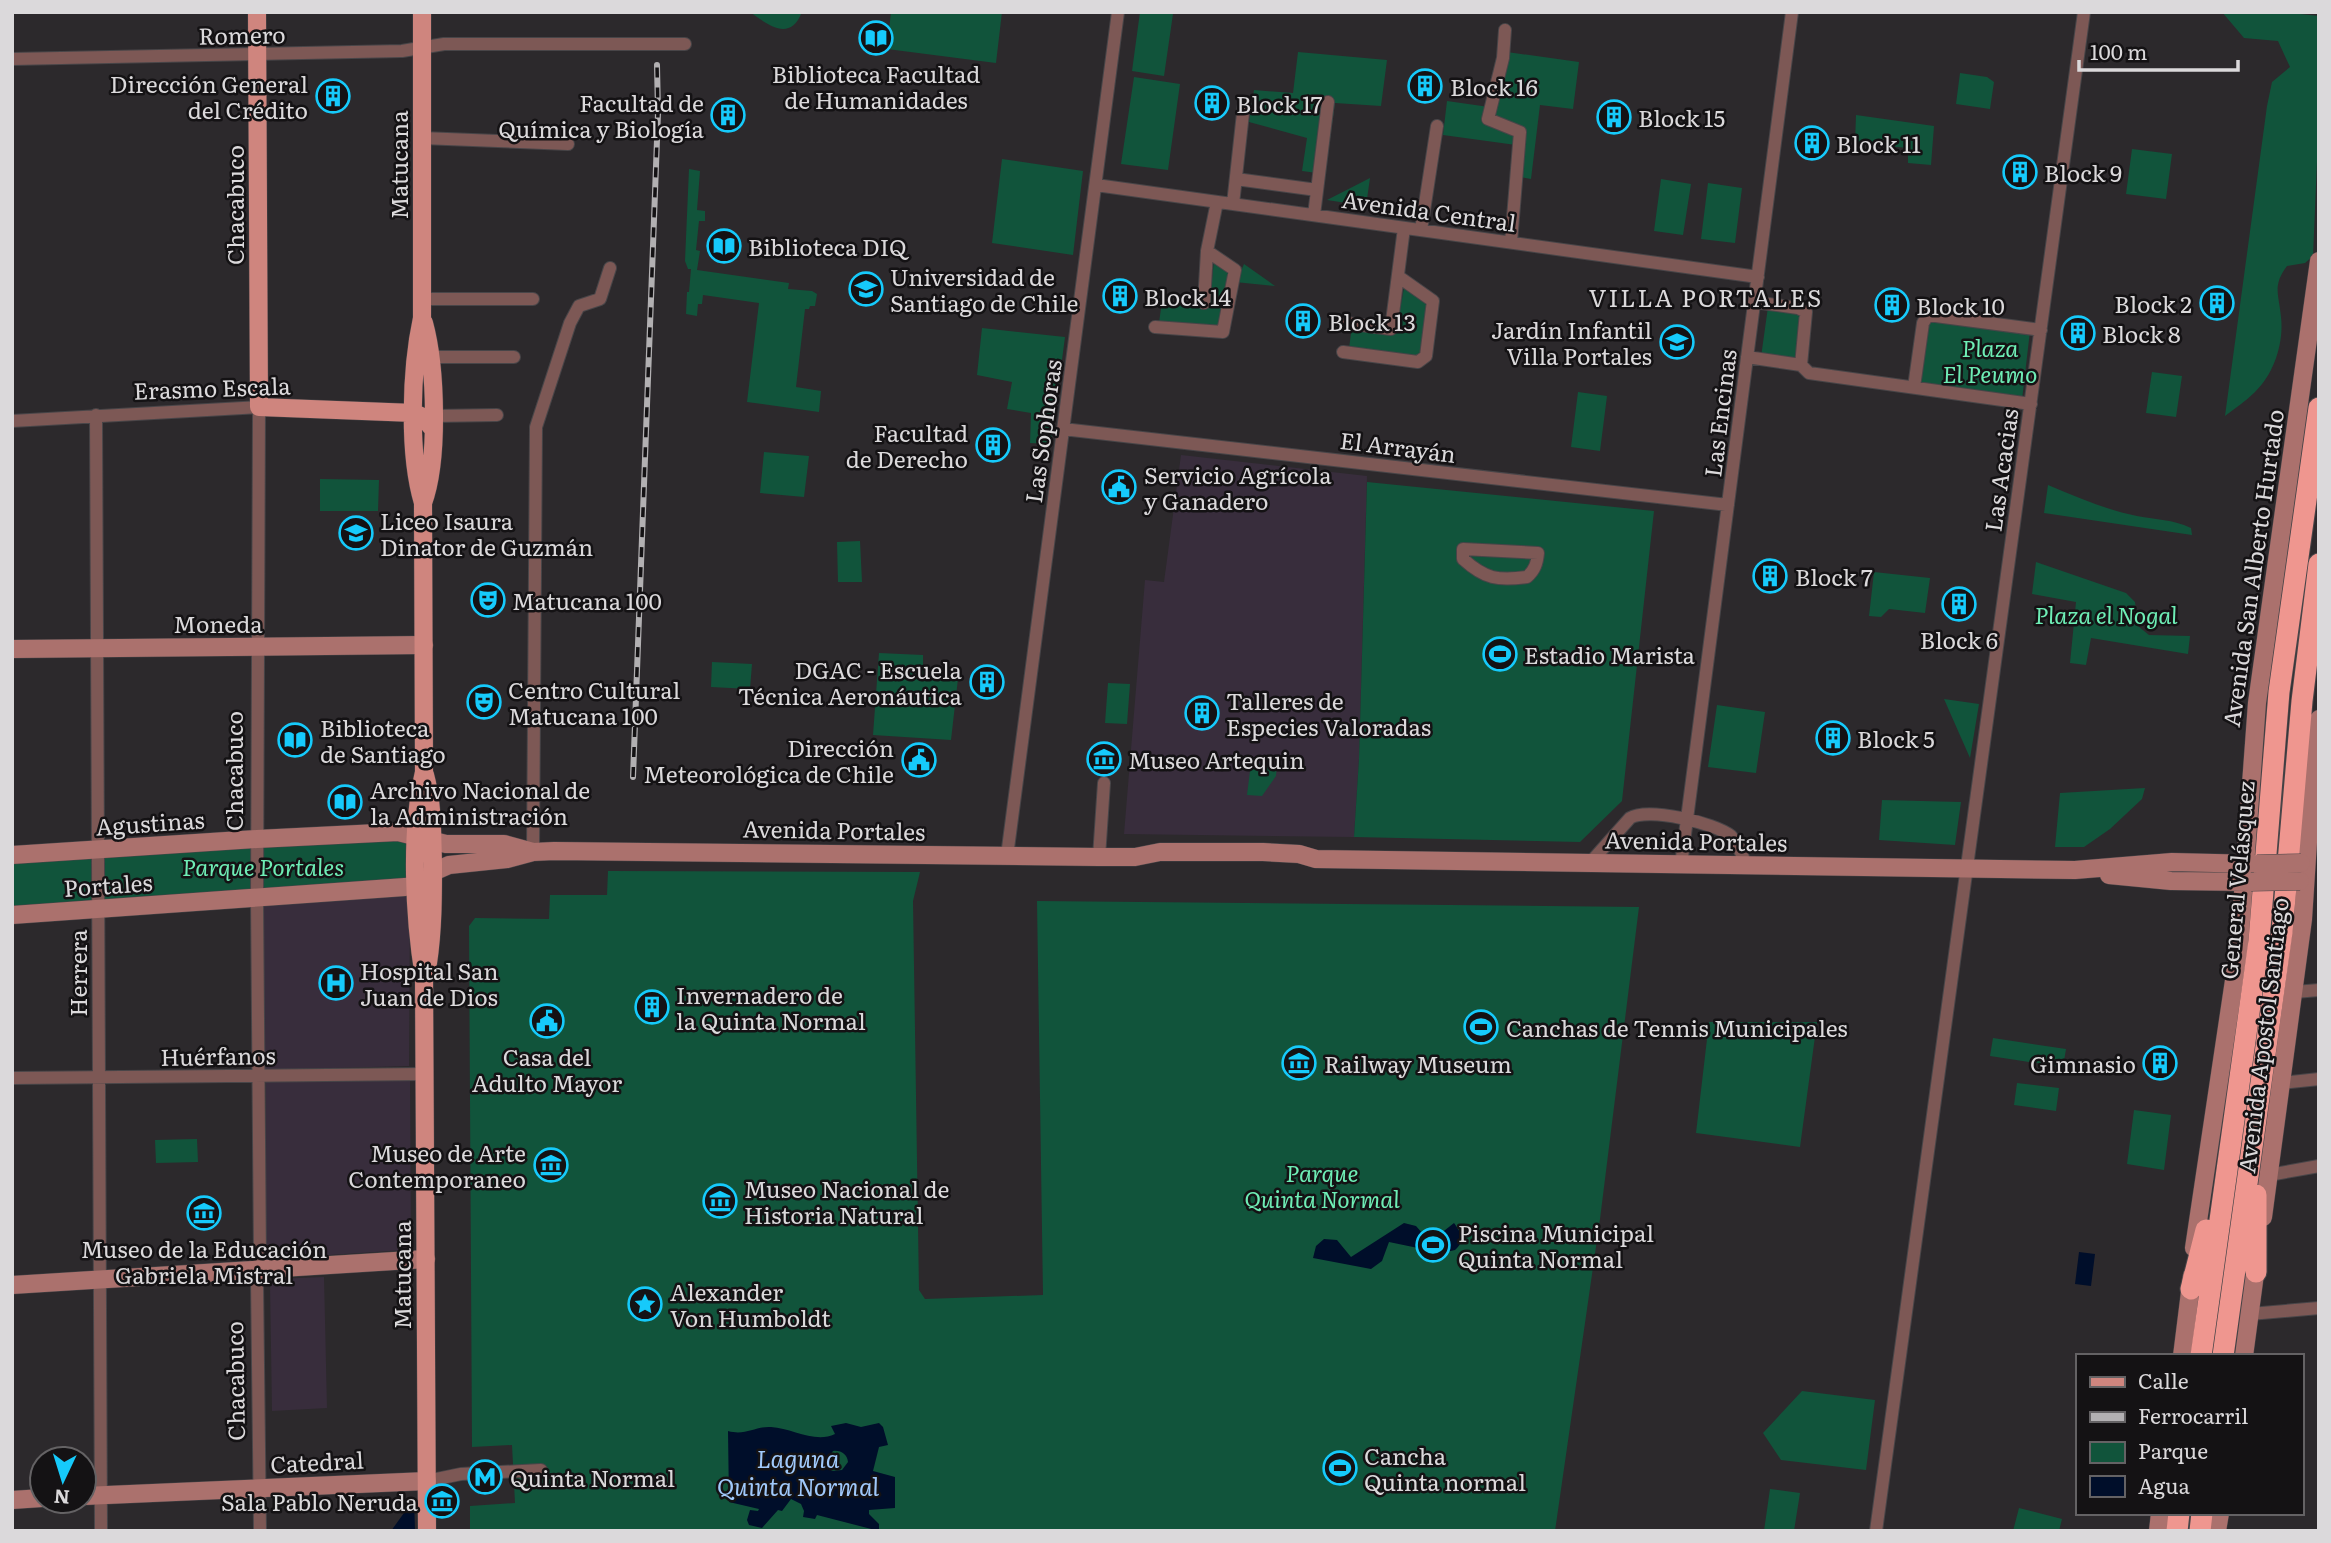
<svg xmlns="http://www.w3.org/2000/svg" width="2331" height="1543" font-family="Literata,serif">
<style>
.industrial{fill:#382d3c}
.green{fill:#11543b}
.water{fill:#000e2a;fill-rule:evenodd}
.lines{fill:none;stroke-linecap:round;stroke-linejoin:round}
.street-casing{stroke:#484548;stroke-width:14}
.secondary-casing{stroke:#484548;stroke-width:19}
.primary-casing{stroke:#484548;stroke-width:19}
.highway-casing{stroke:#484548;stroke-width:23}
.street{stroke:#7d5855;stroke-width:12}
.secondary{stroke:#ab716d;stroke-width:18}
.primary{stroke:#cf857e;stroke-width:18}
.highway{stroke:#ef968f;stroke-width:21}
.rail-casing{stroke:#b2b0b2;stroke-width:6}
.rail{stroke:#141214;stroke-width:3.5;stroke-dasharray:10;stroke-linecap:butt}
.secondary-bridge-casing{stroke:#484548;stroke-width:19;stroke-linecap:butt}
.secondary-bridge{stroke:#ab716d;stroke-width:18}
.labels{text-anchor:middle;dominant-baseline:central;stroke-width:5;stroke-linejoin:round;paint-order:stroke}
.street-label{font-size:23px;fill:#dbd9db;stroke:#141214}
.poi-label{font-size:23px;fill:#dbd9db;stroke:#141214;text-anchor:start}
.park-label{font-size:23px;font-style:italic;fill:#6eedb5;stroke:#141214}
.neighbourhood-label{font-size:24px;letter-spacing:2px;fill:#dbd9db;stroke:#141214}
.water-label{font-size:24px;font-style:italic;fill:#a0c9fb;stroke:#141214}
</style>
<rect width="100%" height="100%" fill="#2c292c"/>
<path class="industrial" d="M1181 455 1367 476 1359 759 1354 837 1124 834 1145 580 1164 582Z
M398 890 410 897 409 1066 262 1070V901Z
M410 1079 411 1244 408 1248 405 1250 269 1259 266 1255V1082Z
M324 1277 327 1408 272 1411 270 1284 274 1279Z"/>
<path class="green" d="M750 12H802C790 42 769 26 750 12Z
M891 12H1002L996 63 887 49Z
M1140 12 1173 14 1164 76 1132 71Z
M2222 12H2281L2319 16V114L2313 256 2305 263 2287 266C2272 286 2279 294 2281 317 2284 343 2274 374 2255 392 2246 401 2235 408 2225 416L2267 106 2272 82 2290 67 2278 41 2244 38Z
M1298 52 1387 60 1381 106 1335 103 1325 174 1302 171 1307 138 1249 122 1254 90 1293 93Z
M1507 52 1579 62 1573 109 1540 105 1531 179 1514 176 1516 145 1443 135 1447 101 1496 108Z
M1960 73 1987 77 1994 82 1990 109 1956 104Z
M1134 77 1180 84 1168 170 1121 164Z
M1856 115 1934 126 1931 165 1908 163V148L1855 143Z
M2132 149 2172 154 2166 199 2126 194Z
M1002 159 1083 171 1073 255 992 243Z
M689 169 700 171 697 210 705 211V221H699L696 250 700 251 697 270 789 283 788 289 812 291 817 294 815 306H810L809 309H805L796 387 821 391 819 412 747 402 759 303 703 295 702 304H698L697 316 686 314 687 292H689L691 269H688L685 261Z
M1370 178 1366 206 1327 200Z
M1661 179 1691 184 1683 235 1654 231Z
M1708 183 1742 188 1735 243 1701 239Z
M1214 261 1241 271 1244 264 1275 286 1235 282 1229 332 1159 323 1162 301 1209 307Z
M1404 288 1429 302 1424 352 1415 358 1349 349 1352 325 1396 331Z
M1768 307 1805 315 1798 361 1761 357Z
M1932 318 2030 331 2022 400 1922 385 1918 380 1926 324Z
M982 328 1065 337 1051 444 1030 443 1031 413 1007 409 1012 382 977 375Z
M2152 372 2182 376 2176 417 2146 413Z
M1578 392 1607 396 1600 451 1571 447Z
M764 452 809 456 804 497 760 493Z
M320 479 379 480 378 511H320Z
M1367 482 1654 511 1622 801 1580 842 1354 837 1359 759Z
M2048 485C2077 497 2106 510 2137 516 2157 520 2172 519 2191 528L2192 535 2044 513Z
M860 541 862 582H838L837 542Z
M2036 562 2126 593 2135 602 2138 626 2149 635 2190 636 2188 654 2091 638 2086 665 2070 663 2076 602 2032 594Z
M1874 572 1930 578 1925 613 1889 609 1881 617 1869 616Z
M879 653 923 655V667L959 670 951 740 873 735Z
M712 662 752 664 750 689 711 687Z
M1108 683 1130 684 1127 724 1105 723Z
M1944 699 1979 704 1970 758Z
M1717 705 1765 712 1756 773 1708 767Z
M1251 763 1277 766 1276 776 1262 796 1247 795Z
M2145 788 2142 799 2110 829 2084 847H2055L2060 793Z
M1882 800 1961 802 1955 845 1879 840Z
M408 835 409 880 12 909V860Z
M608 871 920 872 913 901 919 1290 925 1299 1043 1295 1037 901 1639 907 1600 1219 1555 1531H470V1506L515 1503 512 1445 472 1447 469 926 475 918 549 919 550 895H607Z
M1709 1022H1817L1800 1147 1696 1133Z
M1993 1038 2066 1049 2063 1067 1990 1056Z
M2017 1083 2059 1088 2056 1111 2014 1105Z
M2134 1110 2171 1115 2164 1170 2127 1164Z
M197 1139 198 1162 156 1163 155 1140Z
M1802 1391 1875 1400 1866 1470 1781 1460 1763 1433Z
M1770 1489 1800 1493 1794 1531H1764Z
M2019 1508 2062 1519 2059 1531H2013Z"/>
<path class="water" d="M1404 1223 1416 1226 1430 1242 1454 1223C1461 1233 1466 1240 1455 1250L1442 1253 1389 1242 1382 1261 1371 1269 1313 1258 1316 1246 1324 1239 1337 1240 1351 1257Z
M2079 1252 2095 1254 2091 1286 2075 1284Z
M846 1423 861 1427 879 1423 883 1427 888 1445 879 1447 873 1471 895 1477V1508L869 1510V1514L879 1524V1531L817 1515 815 1519 803 1517 804 1511 801 1504 791 1499 782 1511 778 1510 762 1528 749 1525 747 1520 750 1510 758 1511 759 1509 729 1502 728 1431C746 1436 755 1426 771 1427 792 1428 815 1444 835 1434L831 1426ZM833 1451C841 1450 847 1454 848 1462L842 1470 832 1471 827 1466V1459Z
M414 1499 415 1531H391Z"/>
<g class="lines">
<defs>
<path id="street" d="M1505 30 1503 58 1488 119 1520 132 1511 242
M12 59 402 51 444 44H685
M422 138 568 144
M1236 179 1317 190
M1096 185 1758 277
M1233 204 1244 104
M1314 215 1328 102
M1421 230 1437 126
M422 299H533
M1754 302 1798 308 1806 312 1801 365
M1204 303 1207 251 1217 202
M1347 323 1391 329 1404 228
M1155 327 1223 332 1235 270 1207 251
M1343 352 1418 362 1426 356 1433 301 1399 277
M431 357H514
M1747 357 1801 365 1809 373 2031 404
M1914 387 1923 323 1928 315 2041 330
M96 415 101 1531
M433 416 497 415
M12 421 259 407 257 898 260 1260 257 1281 260 1531
M1063 429 1728 505
M1463 549 1538 553C1537 563 1535 570 1527 577 1498 581 1485 579 1463 559Z
M533 852 536 427 570 323 579 306 600 299 610 268
M1007 856 1118 12
M1099 857 1104 783
M1590 863 1630 818C1648 807 1715 823 1731 836 1739 844 1742 855 1746 866
M1681 865 1792 12
M2295 992 2319 990
M12 1078 425 1074
M2282 1083 2319 1079
M2269 1175 2319 1166
M2250 1314 2319 1308
M427 1481 461 1474 541 1470
M1876 1531 2084 12"/>
<path id="secondary" d="M12 649 424 645
M12 855 257 839 398 832 446 844H504L533 852
M2109 875 2171 881 2251 882
M12 915 405 887 416 885 433 872 449 865 507 859 533 852 554 851 1099 857H1135L1160 852H1263L1299 854 1316 859 2075 870 2172 862 2257 864
M2263 1217 2303 919 2313 766 2319 719
M2194 1248 2239 947 2257 703 2319 261
M12 1285 426 1259
M2182 1356 2192 1276
M2244 1356 2257 1259
M84 1496 427 1481
M12 1500 42 1498
M2158 1531 2160 1513
M2217 1531 2220 1513"/>
<path id="primary" d="M257 12 259 407 414 413 423 417 433 429
M422 12V318C411 369 408 453 423 503L424 772C410 832 414 916 424 977L427 1531
M423 503C439 460 436 367 424 323
M425 775C433 804 432 833 433 863 433 897 433 930 428 963"/>
<path id="highway" d="M2256 1272V1195
M2191 1289 2206 1230
M2201 1356 2259 941 2279 692 2319 408
M2223 1356 2282 932 2302 701 2319 564
M2177 1531 2179 1513
M2200 1531 2202 1513"/>
</defs>
<use href="#street" class="street-casing"/>
<use href="#secondary" class="secondary-casing"/>
<use href="#primary" class="primary-casing"/>
<use href="#highway" class="highway-casing"/>
<use href="#street" class="street"/>
<use href="#secondary" class="secondary"/>
<use href="#primary" class="primary"/>
<use href="#highway" class="highway"/>
<defs>
<path id="rail" d="M633 777 658 113 657 65"/>
</defs>
<use href="#rail" class="rail-casing"/>
<use href="#rail" class="rail"/>
<defs>
<path id="secondary-bridge" d="M2257 864 2301 863
M2251 882 2300 881"/>
</defs>
<use href="#secondary-bridge" class="secondary-bridge-casing"/>
<use href="#secondary-bridge" class="secondary-bridge"/>
</g>
<defs>
<symbol id="library-ring" viewBox="-11 -11 22 22"><circle r="9.5" fill="#141214" stroke="#16cafb" stroke-width="1.5"/><path d="M-6-4Q-3-5.5-.7-3.5V5Q-3 3-6 4ZM6-4Q3-5.5 .7-3.5V5Q3 3 6 4Z" fill="#16cafb"/></symbol>
<symbol id="building-ring" viewBox="-11 -11 22 22"><circle r="9.5" fill="#141214" stroke="#16cafb" stroke-width="1.5"/><path d="M-4-6H4V6H1V3H-1V6H-4ZM-2.5-4.3h1.7v1.8h-1.7ZM.8-4.3h1.7v1.8H.8ZM-2.5-1h1.7V.8h-1.7ZM.8-1h1.7V.8H.8Z" fill="#16cafb"/></symbol>
<symbol id="university-ring" viewBox="-11 -11 22 22"><circle r="9.5" fill="#141214" stroke="#16cafb" stroke-width="1.5"/><path d="M0-5L7-2L0 1L-7-2ZM-4 1L0 2.5L4 1V4Q0 6-4 4Z" fill="#16cafb"/></symbol>
<symbol id="school-ring" viewBox="-11 -11 22 22"><circle r="9.5" fill="#141214" stroke="#16cafb" stroke-width="1.5"/><path d="M0-5L7-2L0 1L-7-2ZM-4 1L0 2.5L4 1V4Q0 6-4 4Z" fill="#16cafb"/></symbol>
<symbol id="civic-ring" viewBox="-11 -11 22 22"><circle r="9.5" fill="#141214" stroke="#16cafb" stroke-width="1.5"/><path d="M-.6-6.5H3V-4.5H.6V-3L4-1V1h2V6H-6V1h2V-1L-.6-3ZM-1.2 2.5V6h2.4V2.5Z" fill="#16cafb"/></symbol>
<symbol id="theatre-ring" viewBox="-11 -11 22 22"><circle r="9.5" fill="#141214" stroke="#16cafb" stroke-width="1.5"/><path d="M-5-5.5Q0-4 5-5.5V0Q5 5 0 6Q-5 5-5 0ZM-3.3-2.5H-1v1.5H-3.3ZM1-2.5H3.3v1.5H1ZM-2.8 1Q0 5.5 2.8 1Z" fill="#16cafb"/></symbol>
<symbol id="stadium-ring" viewBox="-11 -11 22 22"><circle r="9.5" fill="#141214" stroke="#16cafb" stroke-width="1.5"/><path d="M0-5a6.5 5 0 1 0 0 10a6.5 5 0 1 0 0-10ZM-3.5-1.8h7v3.6h-7Z" fill="#16cafb"/></symbol>
<symbol id="museum-ring" viewBox="-11 -11 22 22"><circle r="9.5" fill="#141214" stroke="#16cafb" stroke-width="1.5"/><path d="M0-6L6-3V-2H-6V-3ZM-5-1h2V3h-2ZM-1-1h2V3h-2ZM3-1h2V3H3ZM-6 4H6V6H-6Z" fill="#16cafb"/></symbol>
<symbol id="hospital-ring" viewBox="-11 -11 22 22"><circle r="9.5" fill="#141214" stroke="#16cafb" stroke-width="1.5"/><path d="M-5-5h3v3.5h4V-5h3V5h-3V1.5h-4V5h-3Z" fill="#16cafb"/></symbol>
<symbol id="sight-ring" viewBox="-11 -11 22 22"><circle r="9.5" fill="#141214" stroke="#16cafb" stroke-width="1.5"/><path d="M0-6L1.8-2.2L6-1.7L2.9 1.2L3.7 5.4L0 3.3L-3.7 5.4L-2.9 1.2L-6-1.7L-1.8-2.2Z" fill="#16cafb"/></symbol>
<symbol id="metro-ring" viewBox="-11 -11 22 22"><circle r="9.5" fill="#141214" stroke="#16cafb" stroke-width="1.5"/><path d="M-5.5 5V-5H-3L0 0L3-5H5.5V5H3V-.5L0 4L-3-.5V5Z" fill="#16cafb"/></symbol>
</defs>
<g fill-rule="evenodd">
<use href="#library-ring" x="857" y="19" width="38" height="38"/>
<use href="#building-ring" x="1406" y="67" width="38" height="38"/>
<use href="#building-ring" x="314" y="77" width="38" height="38"/>
<use href="#building-ring" x="1193" y="84" width="38" height="38"/>
<use href="#building-ring" x="709" y="96" width="38" height="38"/>
<use href="#building-ring" x="1595" y="98" width="38" height="38"/>
<use href="#building-ring" x="1793" y="124" width="38" height="38"/>
<use href="#building-ring" x="2001" y="153" width="38" height="38"/>
<use href="#library-ring" x="705" y="227" width="38" height="38"/>
<use href="#university-ring" x="847" y="270" width="38" height="38"/>
<use href="#building-ring" x="1101" y="277" width="38" height="38"/>
<use href="#building-ring" x="2198" y="284" width="38" height="38"/>
<use href="#building-ring" x="1873" y="286" width="38" height="38"/>
<use href="#building-ring" x="1284" y="302" width="38" height="38"/>
<use href="#building-ring" x="2059" y="314" width="38" height="38"/>
<use href="#school-ring" x="1658" y="323" width="38" height="38"/>
<use href="#building-ring" x="974" y="426" width="38" height="38"/>
<use href="#civic-ring" x="1100" y="468" width="38" height="38"/>
<use href="#school-ring" x="337" y="514" width="38" height="38"/>
<use href="#building-ring" x="1751" y="557" width="38" height="38"/>
<use href="#theatre-ring" x="469" y="581" width="38" height="38"/>
<use href="#building-ring" x="1940" y="585" width="38" height="38"/>
<use href="#stadium-ring" x="1481" y="635" width="38" height="38"/>
<use href="#building-ring" x="968" y="663" width="38" height="38"/>
<use href="#theatre-ring" x="465" y="683" width="38" height="38"/>
<use href="#building-ring" x="1183" y="694" width="38" height="38"/>
<use href="#building-ring" x="1814" y="719" width="38" height="38"/>
<use href="#library-ring" x="276" y="721" width="38" height="38"/>
<use href="#museum-ring" x="1085" y="740" width="38" height="38"/>
<use href="#civic-ring" x="900" y="741" width="38" height="38"/>
<use href="#library-ring" x="326" y="783" width="38" height="38"/>
<use href="#hospital-ring" x="317" y="964" width="38" height="38"/>
<use href="#building-ring" x="633" y="988" width="38" height="38"/>
<use href="#civic-ring" x="528" y="1002" width="38" height="38"/>
<use href="#stadium-ring" x="1462" y="1008" width="38" height="38"/>
<use href="#museum-ring" x="1280" y="1044" width="38" height="38"/>
<use href="#building-ring" x="2141" y="1044" width="38" height="38"/>
<use href="#museum-ring" x="532" y="1146" width="38" height="38"/>
<use href="#museum-ring" x="701" y="1182" width="38" height="38"/>
<use href="#museum-ring" x="185" y="1194" width="38" height="38"/>
<use href="#stadium-ring" x="1414" y="1226" width="38" height="38"/>
<use href="#sight-ring" x="626" y="1285" width="38" height="38"/>
<use href="#stadium-ring" x="1321" y="1449" width="38" height="38"/>
<use href="#metro-ring" x="466" y="1458" width="38" height="38"/>
<use href="#museum-ring" x="423" y="1482" width="38" height="38"/>
</g>
<g class="labels">
<g class="street-label">
<text transform="translate(242 34) rotate(-1)">Romero</text>
<text transform="translate(398 165) rotate(-90)">Matucana</text>
<text transform="translate(234 205) rotate(-90)">Chacabuco</text>
<text transform="translate(1429 210) rotate(8)">Avenida Central</text>
<text transform="translate(212 387) rotate(-2)">Erasmo Escala</text>
<text transform="translate(1719 413) rotate(-83)">Las Encinas</text>
<text transform="translate(1042 431) rotate(-82)">Las Sophoras</text>
<text transform="translate(1398 446) rotate(7)">El Arrayán</text>
<text transform="translate(2000 470) rotate(-82)">Las Acacias</text>
<text transform="translate(2252 568) rotate(-82)">Avenida San Alberto Hurtado</text>
<text x="218" y="623">Moneda</text>
<text transform="translate(233 771) rotate(-90)">Chacabuco</text>
<text transform="translate(150 822) rotate(-4)">Agustinas</text>
<text transform="translate(834 829) rotate(1)">Avenida Portales</text>
<text transform="translate(1696 840) rotate(1)">Avenida Portales</text>
<text transform="translate(2236 880) rotate(-85)">General Velásquez</text>
<text transform="translate(108 884) rotate(-4)">Portales</text>
<text transform="translate(77 973) rotate(-90)">Herrera</text>
<text transform="translate(2262 1035) rotate(-83)">Avenida Apostol Santiago</text>
<text transform="translate(218 1055) rotate(-1)">Huérfanos</text>
<text transform="translate(401 1275) rotate(-90)">Matucana</text>
<text transform="translate(234 1381) rotate(-91)">Chacabuco</text>
<text transform="translate(317 1461) rotate(-3)">Catedral</text>
</g>
<g class="poi-label">
<text x="876" y="73" text-anchor="middle">Biblioteca Facultad<tspan x="876" dy="26">de Humanidades</tspan></text>
<text x="308" y="83" text-anchor="end">Dirección General<tspan x="308" dy="26">del Crédito</tspan></text>
<text x="1450" y="86">Block 16</text>
<text x="704" y="102" text-anchor="end">Facultad de<tspan x="704" dy="26">Química y Biología</tspan></text>
<text x="1236" y="103">Block 17</text>
<text x="1638" y="117">Block 15</text>
<text x="1836" y="143">Block 11</text>
<text x="2044" y="172">Block 9</text>
<text x="748" y="246">Biblioteca DIQ</text>
<text x="890" y="276">Universidad de<tspan x="890" dy="26">Santiago de Chile</tspan></text>
<text x="1144" y="296">Block 14</text>
<text x="2192" y="303" text-anchor="end">Block 2</text>
<text x="1916" y="305">Block 10</text>
<text x="1328" y="321">Block 13</text>
<text x="1652" y="329" text-anchor="end">Jardín Infantil<tspan x="1652" dy="26">Villa Portales</tspan></text>
<text x="2102" y="333">Block 8</text>
<text x="968" y="432" text-anchor="end">Facultad<tspan x="968" dy="26">de Derecho</tspan></text>
<text x="1144" y="474">Servicio Agrícola<tspan x="1144" dy="26">y Ganadero</tspan></text>
<text x="380" y="520">Liceo Isaura<tspan x="380" dy="26">Dinator de Guzmán</tspan></text>
<text x="1795" y="576">Block 7</text>
<text x="512" y="600">Matucana 100</text>
<text x="1959" y="639" text-anchor="middle">Block 6</text>
<text x="1524" y="654">Estadio Marista</text>
<text x="962" y="669" text-anchor="end">DGAC - Escuela<tspan x="962" dy="26">Técnica Aeronáutica</tspan></text>
<text x="508" y="689">Centro Cultural<tspan x="508" dy="26">Matucana 100</tspan></text>
<text x="1226" y="700">Talleres de<tspan x="1226" dy="26">Especies Valoradas</tspan></text>
<text x="320" y="727">Biblioteca<tspan x="320" dy="26">de Santiago</tspan></text>
<text x="1857" y="738">Block 5</text>
<text x="894" y="747" text-anchor="end">Dirección<tspan x="894" dy="26">Meteorológica de Chile</tspan></text>
<text x="1128" y="759">Museo Artequin</text>
<text x="370" y="789">Archivo Nacional de<tspan x="370" dy="26">la Administración</tspan></text>
<text x="360" y="970">Hospital San<tspan x="360" dy="26">Juan de Dios</tspan></text>
<text x="676" y="994">Invernadero de<tspan x="676" dy="26">la Quinta Normal</tspan></text>
<text x="1506" y="1027">Canchas de Tennis Municipales</text>
<text x="547" y="1056" text-anchor="middle">Casa del<tspan x="547" dy="26">Adulto Mayor</tspan></text>
<text x="1324" y="1063">Railway Museum</text>
<text x="2136" y="1063" text-anchor="end">Gimnasio</text>
<text x="526" y="1152" text-anchor="end">Museo de Arte<tspan x="526" dy="26">Contemporaneo</tspan></text>
<text x="744" y="1188">Museo Nacional de<tspan x="744" dy="26">Historia Natural</tspan></text>
<text x="1458" y="1232">Piscina Municipal<tspan x="1458" dy="26">Quinta Normal</tspan></text>
<text x="204" y="1248" text-anchor="middle">Museo de la Educación<tspan x="204" dy="26">Gabriela Mistral</tspan></text>
<text x="670" y="1291">Alexander<tspan x="670" dy="26">Von Humboldt</tspan></text>
<text x="1364" y="1455">Cancha<tspan x="1364" dy="26">Quinta normal</tspan></text>
<text x="510" y="1477">Quinta Normal</text>
<text x="418" y="1501" text-anchor="end">Sala Pablo Neruda</text>
</g>
<g class="park-label">
<text x="1990" y="347">Plaza<tspan x="1990" dy="26">El Peumo</tspan></text>
<text x="2106" y="614">Plaza el Nogal</text>
<text x="263" y="866">Parque Portales</text>
<text x="1322" y="1172">Parque<tspan x="1322" dy="26">Quinta Normal</tspan></text>
</g>
<g class="neighbourhood-label">
<text x="1706" y="296">VILLA PORTALES</text>
</g>
<g class="water-label">
<text x="798" y="1457">Laguna<tspan x="798" dy="28">Quinta Normal</tspan></text>
</g>
</g>
<rect width="2331" height="1543" fill="none" stroke="#dbd9db" stroke-width="28"/>
<rect x="2076" y="1354" width="228" height="161" fill="#141214" stroke="#646264" stroke-width="2"/>
<rect x="2090" y="1377" width="35" height="10" fill="#cf857e" stroke="#646264" stroke-width="2"/>
<text x="2138" y="1389" font-size="21" fill="#dbd9db">Calle</text>
<rect x="2090" y="1412" width="35" height="10" fill="#b2b0b2" stroke="#646264" stroke-width="2"/>
<text x="2138" y="1424" font-size="21" fill="#dbd9db">Ferrocarril</text>
<rect x="2090" y="1442" width="35" height="21" fill="#11543b" stroke="#646264" stroke-width="2"/>
<text x="2138" y="1459" font-size="21" fill="#dbd9db">Parque</text>
<rect x="2090" y="1476" width="35" height="21" fill="#000e2a" stroke="#646264" stroke-width="2"/>
<text x="2138" y="1494" font-size="21" fill="#dbd9db">Agua</text>
<g transform="translate(63 1480) rotate(184)"><circle r="33" fill="#141214" stroke="#646264" stroke-width="2"/>
<path d="M0-5L12 26L0 18L-12 26Z" fill="#16cafb"/>
<text y="-10" font-size="19" font-weight="bold" text-anchor="middle" fill="#dbd9db">N</text>
</g>
<path d="M2079 60v10h159v-10" fill="none" stroke="#dbd9db" stroke-width="3.5"/>
<text x="2090" y="60" font-size="21" fill="#dbd9db" stroke="#141214" stroke-width="5" paint-order="stroke">100 m</text>
</svg>
